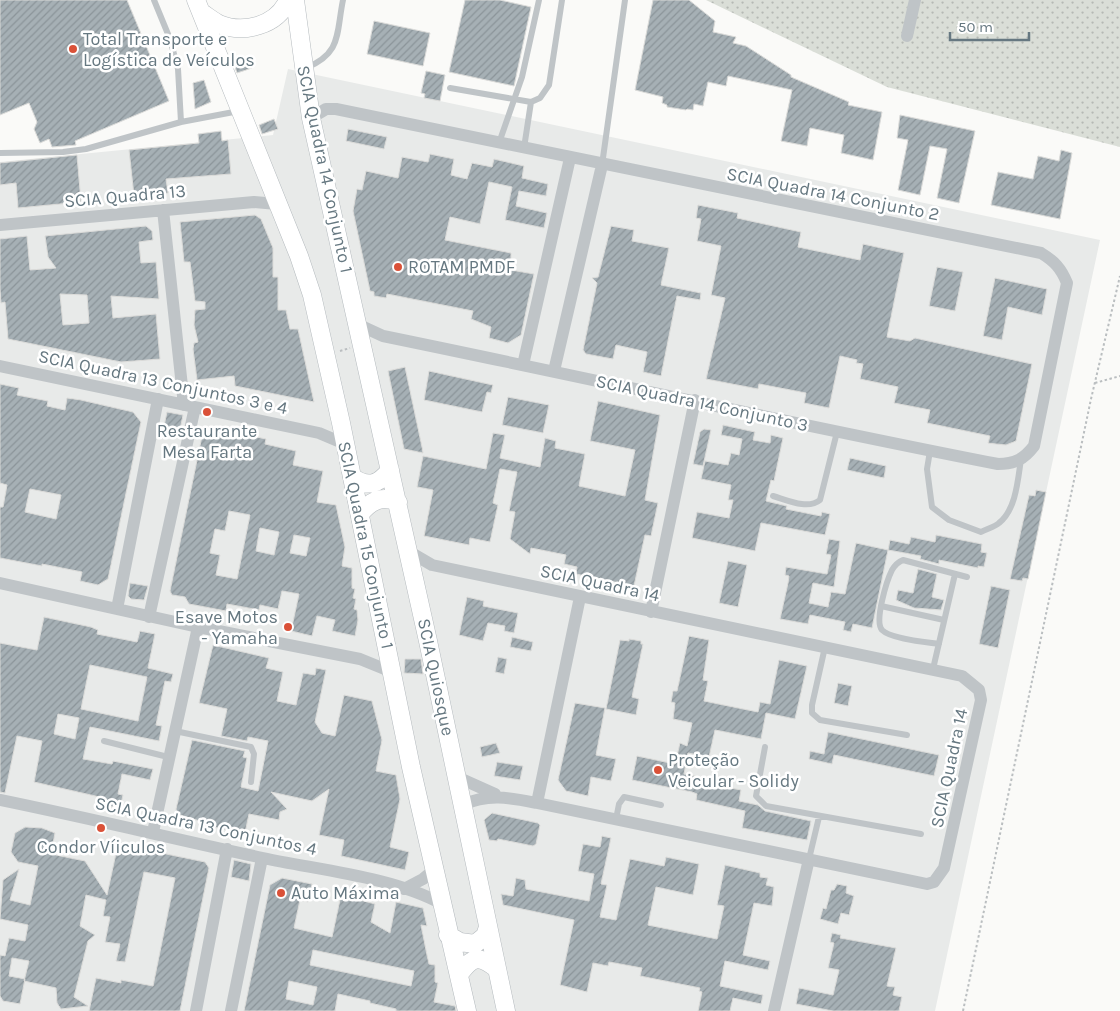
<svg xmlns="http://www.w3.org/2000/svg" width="1120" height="1011" font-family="Karla,sans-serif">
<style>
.built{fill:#e8eae9}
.grass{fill:url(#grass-dots)}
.building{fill:url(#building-hatch);stroke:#dcdcda;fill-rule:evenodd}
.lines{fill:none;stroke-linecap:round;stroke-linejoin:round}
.secondary-casing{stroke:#b4babe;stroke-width:19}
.path{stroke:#babec0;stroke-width:2;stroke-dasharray:2.5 2.5;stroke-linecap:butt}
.service{stroke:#bfc4c7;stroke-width:6}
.minor{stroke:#bfc4c7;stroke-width:12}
.secondary{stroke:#fff;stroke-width:18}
.poi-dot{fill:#da5138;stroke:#fff;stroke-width:2}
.labels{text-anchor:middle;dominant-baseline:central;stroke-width:5;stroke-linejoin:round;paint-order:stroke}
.poi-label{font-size:18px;fill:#667881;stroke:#fff;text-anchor:start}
.street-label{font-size:18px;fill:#667881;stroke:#fff}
</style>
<defs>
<pattern id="grass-dots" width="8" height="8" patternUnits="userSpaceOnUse" patternTransform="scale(1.25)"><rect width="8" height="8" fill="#daded7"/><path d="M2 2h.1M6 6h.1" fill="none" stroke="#b5b9b4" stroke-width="1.8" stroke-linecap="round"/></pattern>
<pattern id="building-hatch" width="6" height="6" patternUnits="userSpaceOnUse" patternTransform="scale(1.25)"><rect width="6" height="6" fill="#a6b0b5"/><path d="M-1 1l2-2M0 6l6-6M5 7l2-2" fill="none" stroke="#8b9499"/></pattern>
</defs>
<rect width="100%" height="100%" fill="#fafaf8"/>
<path class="built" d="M288 69 1100 240 935 1011H0V162L273 135Z"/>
<path class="grass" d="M706 0H1120V147L887 87Z"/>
<path class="building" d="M0 0H127L169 101 75 141 76 145 52 147 49 139 40 143 34 129 37 122 29 103 0 115Z
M465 0H500L531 7 514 86 449 72Z
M653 0H689L715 21 713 32 736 37 733 43 746 46 791 75V77L849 102 848 105 882 112 873 160 841 153 844 135 810 128 807 146 781 141 792 90 728 76 726 86 708 82 703 106 694 104 693 110 687 109 686 110 667 107V105L662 103 663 97 635 90Z
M374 21 430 33 423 66 367 54Z
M250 59 252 68 237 73 234 64Z
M426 71 445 75 440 101 424 98 425 94 421 93Z
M204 80 211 102 195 109 193 83Z
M900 115 975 131 959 203 937 198 947 149 930 146 920 195 898 190 908 140 897 138Z
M274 119 278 129 262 134 259 125Z
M348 129 387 137 384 149 346 141Z
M221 131 222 141 228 140 231 174 166 179 168 193 134 196 129 150 199 143 198 134Z
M1061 150 1072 153 1060 219 991 205 998 172 1033 179 1038 156 1059 161Z
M430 154 454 159 451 175 467 179 472 163 492 167 494 159 524 166 522 178 548 184 546 196 519 191 516 206 547 213 544 228 505 220 512 187 489 182 480 224 450 217 445 240 511 253V270L534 274 521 335 508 343 489 338 491 327 471 319 473 311 387 294 386 298 374 296V292L370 291 353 211 357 189 362 190 366 171 398 178 402 157 428 162Z
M77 155 81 202 18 208 16 183 0 185V163Z
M698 205 738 213 737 218 801 232 798 247 860 260 863 244 904 253 887 337 910 341 915 338 1032 364 1016 441 1006 445 996 444 988 443 990 436 927 423 930 410 894 403 898 387 860 379 863 364 856 363 857 360 840 356 829 408 804 403 806 393 759 384 758 389 706 379 725 298 711 295 721 246 697 241 701 219 696 218Z
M255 215 261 219 273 248V277H278V310H286L290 329H298L314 402 235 386 234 376 197 380 193 349 194 343 198 342 194 325 195 310 205 309V302L195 301 190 262H184L180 222Z
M146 226 152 231 153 240 139 242 141 263 156 262 159 299 111 296 113 318 156 314 160 359 121 362 8 339 5 302 1 303 0 289V239L27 236 30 270 56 268 48 257 45 236ZM60 294 87 295 89 323 63 325Z
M611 226 634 230 632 241 669 248 661 285 701 293 700 300 677 296 661 376 643 372 647 352 616 345 613 359 586 354 583 350 597 283 592 278 598 277Z
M937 267 963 272 955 311 929 306Z
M995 278 1047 289 1042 315 1008 307 1002 340 983 336Z
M405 367 422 447 423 453 404 449 388 371Z
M429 371 493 385 491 393 487 392 482 412 424 400Z
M0 384 19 388 17 395 48 401 47 406 65 410 67 398 81 400 133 412 141 422 108 579 98 585 80 581 82 572 42 564V566L0 558V507H3L7 485 0 483ZM30 489 61 495 56 519 25 512Z
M508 397 549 405 543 433 502 425Z
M598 401 660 415 645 500 658 503 651 536 645 535 634 586 576 574 577 567 564 564 566 555 531 548 530 554 510 539 515 512 509 511 517 472 500 469 493 503 498 505 490 542 470 538 469 545 424 536 433 490 417 487 423 456 486 469 493 433 505 435 500 458 540 467 545 438 556 441 555 448 585 454 579 486 625 496 635 450 590 441Z
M167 412 183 415 180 430 164 426Z
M723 425 755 432 753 440 770 443 771 435 783 438 774 481 771 480 766 501 787 506 786 509 821 516 822 512 830 514 825 535 761 523 755 551 692 538 697 512 729 518 733 500H728L731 485 701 479 705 461 728 465 731 453 739 455 742 439 721 435Z
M214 428 266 439 265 444 296 451 293 465 323 471 317 502 336 505 345 547 342 566 352 568V588L355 589 353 598 356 599 354 609 357 610 358 620 355 636 332 631 335 620 317 616 312 636 291 631 299 594 282 591 278 609 260 605 259 610 227 604 226 611 189 604 185 597 172 595 170 591 202 436ZM229 511 250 515 237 579 216 575 220 555 210 553 215 529 225 531ZM260 528 279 532 274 555 256 551ZM294 535 310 538 306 556 290 553Z
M704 429 711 430 703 466 693 464 700 432Z
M850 458 886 466 884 478 847 470Z
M1036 490 1046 492 1028 579 1023 578 1022 581 1010 579 1029 495 1035 496Z
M936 535 982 544 981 552 987 553 984 567 978 566V568L939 560V564L920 559 921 556 888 550 890 540 909 544 911 537 935 542Z
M829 539 840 541 834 587 813 583 809 603 828 607 831 592 845 594 856 543 888 550 872 628 853 624 851 632 843 630 845 622 810 615 808 624 780 619 788 583 789 576 785 575 786 567 827 574 831 555 826 554Z
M728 561 747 565 738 607 719 603Z
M918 569 937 574 932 597 944 600 941 610 914 608 896 600 898 590 913 593Z
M130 583 148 586 144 600 131 599 128 596Z
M991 586 1010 590 998 648 979 644Z
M467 597 484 601 483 606 518 613 514 633 504 631 505 626 488 623 483 641 459 635Z
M44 617 91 627 98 630 97 634 137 642 140 631 155 634 148 668 173 674 171 682 165 681 156 725 162 726 159 741 90 727 83 759 112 764 113 761 153 769 150 780 122 774 118 794 123 795 120 808 103 805 104 798 34 782 42 741 17 736 5 793 0 792V643L37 650ZM90 665 147 677 138 721 81 709ZM58 714 79 718 75 739 54 734Z
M689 636 709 640 703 680 708 681 704 701 758 712 760 702 770 704 779 660 807 666 795 719 766 713 761 739 715 730 709 757 688 753 684 774 705 778 704 783 741 790 739 801 758 805 765 811 811 821 807 840 742 828 745 811 696 800 697 794 692 792 632 780 637 756 675 764 680 743 687 746 692 723 673 719 675 703 671 702 673 691H677Z
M512 637 533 642 531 651 510 647Z
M629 639 641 641V644H643L632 697 639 699 636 715 606 709 620 640 629 641Z
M213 645 269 658 266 668 283 672 277 701 296 705 303 673 315 675 316 668 326 670 315 722 322 733 335 736 344 695 372 701 382 740 376 771 396 775 400 799 390 847 409 852 405 870 341 856 344 840 319 835 329 789 312 801 271 792 287 809 280 812 279 820 249 814 245 833 202 825 203 822 177 814 176 809 192 740 245 751 243 757 247 758 241 787 258 791 268 741 248 737 247 741 221 736 227 709 199 703Z
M498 657 507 659 504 674 495 672Z
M405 659H421L423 674 404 673Z
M838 683 852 686 848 706 834 703Z
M575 703 605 708 596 755 616 759 611 781 591 777 588 796 566 791 558 780Z
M828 732 939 755 934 776 834 755 832 764 809 759 810 751 824 754Z
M496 743 500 753 482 757 480 747Z
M497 762 523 766 520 780 494 776Z
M492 813 538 823 540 825 536 844 533 846 498 839 497 841 489 840 484 820Z
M25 827 42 828 55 833 51 854 85 861 107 895 118 844 205 862 209 868 180 1011H89L96 978 121 983V980L153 986 175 878 144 872 125 962 116 961 120 944 105 942 110 917 103 916 106 900 86 895 80 926 95 935 88 941 74 997 88 1006 61 1009 57 1003 56 988 24 981 29 961 12 958 9 976 25 979 20 1004 3 1001 0 996V955L5 956 9 938 25 941 28 925 0 919 3 880 19 869 10 900 30 905 38 866 18 862 11 852 15 833Z
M602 836 611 838 601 884 607 885 600 917 616 920 630 859 664 866 666 857 699 864 693 895 656 887 648 925 717 939 724 906 717 905 725 865 760 873V877L768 878 766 885 774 887 772 906 754 903 743 955 770 961 768 970 725 961 720 986 763 995 761 1004 733 998 730 1011H698L702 992 699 991 700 988 640 976 642 968 609 962 608 966 593 963 587 992 560 985 574 920 503 905 501 894 513 896 516 878 525 880 526 889 589 901 594 874 578 871 583 844 600 847Z
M234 860 251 864 249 881 231 877Z
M282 878 312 884 308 902 300 900 294 928 332 937 341 895 375 904 371 922 390 933 396 902 423 908 427 926 421 925 427 955 429 964 435 965V982L438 983 434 1002 455 1006 456 1011H396V1009L370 1003V1001L338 994 335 1011H244L270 885ZM313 950 414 971 411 986 310 965ZM289 981 317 987 313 1005 286 999Z
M837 884 847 886 846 893 854 896 849 915 841 913 838 924 820 919 823 908 826 909 831 890H834Z
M832 933 841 935 840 938 896 948 887 986 895 987 893 995 902 997 899 1011H833L796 1004 799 988 833 995 839 970 828 968 834 943 830 942Z"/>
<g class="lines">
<defs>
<path id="secondary" d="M196 0 299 256 312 295 341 423 411 767 467 1011
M295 0 311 118 428 641 506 1011
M202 13C207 16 213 21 219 24 243 34 277 26 288 0
M352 477C368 488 378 485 390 470
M360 514C370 501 382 495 398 502
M448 935 460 942 475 944 485 936 488 927
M460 973C473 956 479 955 496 968"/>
</defs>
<use href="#secondary" class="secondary-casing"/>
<path class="path" d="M340 351 350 348
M1095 383 1120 376
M963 1011 1091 399 1120 276"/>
<path class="service" d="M154 0 170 39 178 69 181 122
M306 68C342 53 336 34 343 0
M450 88 531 102 540 98 549 85 562 0
M499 143 522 77 539 0
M524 148 531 102
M0 153 63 152 86 149 181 122 239 111
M602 165 625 0
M930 451 927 469 932 507 949 520 981 532C986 529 995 527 999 523 1016 510 1018 479 1021 459
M773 496C787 500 808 510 820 500L837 432
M881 606 944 620
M939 644C925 642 891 639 882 630 874 621 887 580 892 570 895 565 898 562 903 560L967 577
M825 647 812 705V713L820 720 907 735
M933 669 955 574
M175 731 251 747 254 754 251 782
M104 741 168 757
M765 747 756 796 766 806 921 834
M616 819 619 804 624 797 661 805
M809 859 819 817"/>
<path class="minor" d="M907 36 915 0
M311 118 326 109H336L1041 253C1054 261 1061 268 1067 283L1034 446C1024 459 1015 464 998 464 793 424 588 378 383 336L359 325
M163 210 184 405
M0 225 254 202 277 204
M523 365 570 158
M0 366 319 433 345 444
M554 371 602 165
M408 551 432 565 962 676 979 690 981 700 944 868 934 882 927 884 537 803C511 798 488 793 463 805
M0 583 198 627 360 659 392 672
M117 609 158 399
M651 612 695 400
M149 617 195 407
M457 777 495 794
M0 800C88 818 175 839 263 858 318 870 393 877 442 904
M537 803 580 597
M153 832 198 627
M404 889 423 879 434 870
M196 1011 227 849
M231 1011 262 858
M774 1011 809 859"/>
<use href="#secondary" class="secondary"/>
</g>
<g class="poi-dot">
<circle cx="73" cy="49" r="5"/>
<circle cx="398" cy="267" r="5"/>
<circle cx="207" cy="412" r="5"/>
<circle cx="288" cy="627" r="5"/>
<circle cx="658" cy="770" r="5"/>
<circle cx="101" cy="828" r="5"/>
<circle cx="281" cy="893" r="5"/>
</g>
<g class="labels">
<g class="poi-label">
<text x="83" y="39">Total Transporte e<tspan x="83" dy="21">Logística de Veículos</tspan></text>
<text x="408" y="267">ROTAM PMDF</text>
<text x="207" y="431" text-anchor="middle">Restaurante<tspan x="207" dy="21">Mesa Farta</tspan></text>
<text x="278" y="617" text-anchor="end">Esave Motos<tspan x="278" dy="21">- Yamaha</tspan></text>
<text x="668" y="760">Proteção<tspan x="668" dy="21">Veicular - Solidy</tspan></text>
<text x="101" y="847" text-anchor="middle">Condor Víiculos</text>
<text x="291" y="893">Auto Máxima</text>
</g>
<g class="street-label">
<text transform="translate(325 169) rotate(78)">SCIA Quadra 14 Conjunto 1</text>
<text transform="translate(833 194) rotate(11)">SCIA Quadra 14 Conjunto 2</text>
<text transform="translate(125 196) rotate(-5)">SCIA Quadra 13</text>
<text transform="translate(163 382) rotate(12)">SCIA Quadra 13 Conjuntos 3 e 4</text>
<text transform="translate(702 403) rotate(12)">SCIA Quadra 14 Conjunto 3</text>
<text transform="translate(366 545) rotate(78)">SCIA Quadra 15 Conjunto 1</text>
<text transform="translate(600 583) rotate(12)">SCIA Quadra 14</text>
<text transform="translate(436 677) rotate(78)">SCIA Quiosque</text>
<text transform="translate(949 768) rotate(-78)">SCIA Quadra 14</text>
<text transform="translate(206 826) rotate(12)">SCIA Quadra 13 Conjuntos 4</text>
</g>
</g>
<path d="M950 32v8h79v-8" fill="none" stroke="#667881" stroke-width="2.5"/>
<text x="958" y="32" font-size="15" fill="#667881" stroke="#ffffff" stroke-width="4" paint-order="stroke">50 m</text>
</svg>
